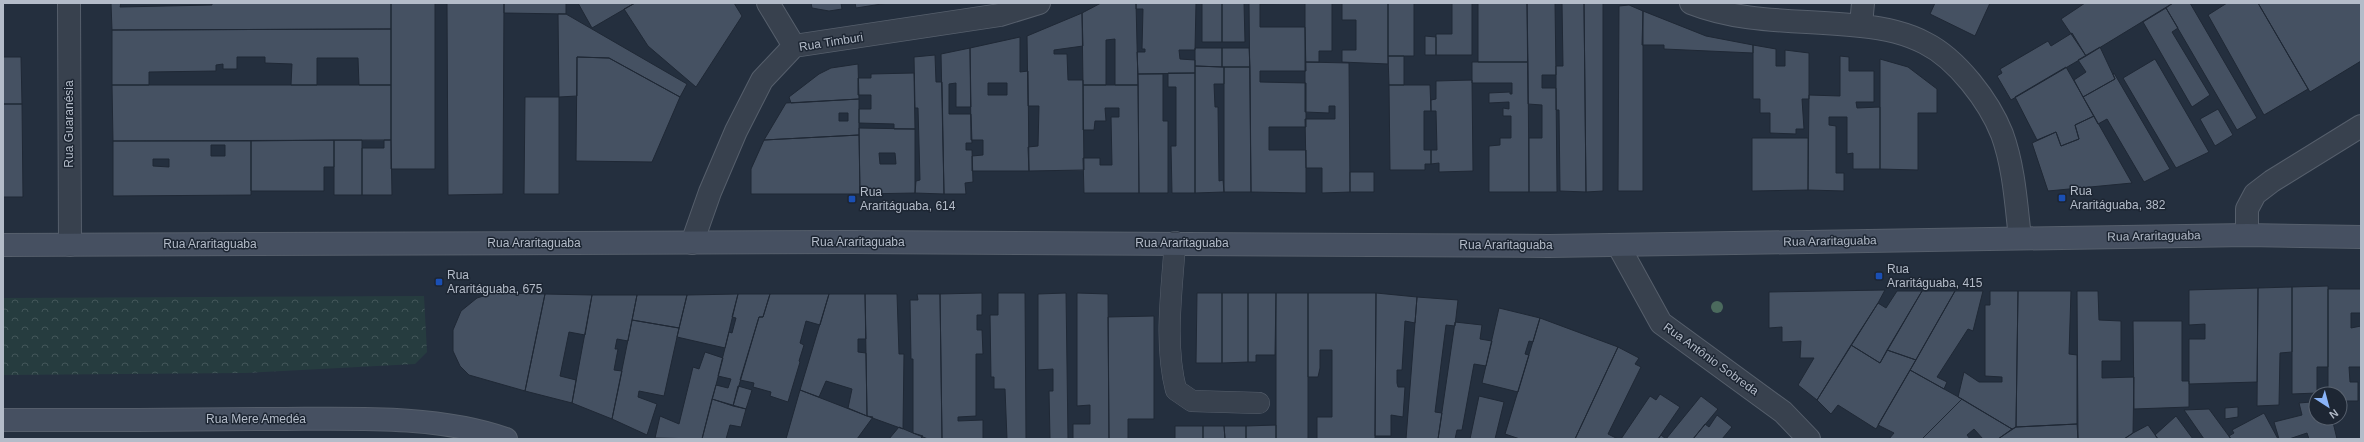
<svg xmlns="http://www.w3.org/2000/svg" width="2364" height="442" font-family="Helvetica,sans-serif">
<style>
.forest{fill:url(#forest-crowns)}
.building{fill:#455162;stroke:#1f2835;fill-rule:evenodd}
.lines{fill:none;stroke-linecap:round;stroke-linejoin:round}
.lane-casing{stroke:#565f6c;stroke-width:22}
.street-casing{stroke:#565f6c;stroke-width:24}
.secondary-casing{stroke:#565f6c;stroke-width:24}
.lane{stroke:#38414e;stroke-width:21}
.street{stroke:#38414e;stroke-width:22}
.secondary{stroke:#465061;stroke-width:22}
.tree{fill:#4b6a5d}
.transit-dot{fill:#1a4fb4;stroke:#1d2633;stroke-width:1.5}
.labels{text-anchor:middle;dominant-baseline:central;stroke-width:3;stroke-linejoin:round;paint-order:stroke}
.street-label{font-size:12px;fill:#b4bcc9;stroke:#1d2633}
.poi-label{font-size:12px;fill:#b4bcc9;stroke:#1d2633;text-anchor:start}
</style>
<defs>
<pattern id="forest-crowns" width="20" height="18" patternUnits="userSpaceOnUse"><rect width="20" height="18" fill="#263c3f"/><path d="M2 6a3 3 0 1 1 6 0M12 15a3 3 0 1 1 6 0" fill="none" stroke="#435659"/></pattern>
</defs>
<rect width="100%" height="100%" fill="#242f3e"/>
<path class="forest" d="M424 296 427 352 415 364 245 373 3 375V298Z"/>
<path class="building" d="M111 3H121L120 7 212 5V3H391V29L112 30Z
M391 3H435V169H391Z
M447 3H504L503 194 448 195Z
M504 3H566V14L504 13Z
M578 3H635L592 28Z
M635 3H734L742 16 696 87 648 46 624 9Z
M811 3H841L842 9 829 11 812 8Z
M855 3H888L856 8Z
M1101 3H1136L1138 85H1115V39L1106 40V85H1083L1082 13Z
M1136 3H1196L1195 50H1179L1180 59 1195 60V73L1138 74 1137 52H1145V49H1142L1143 9H1136Z
M1202 3H1222V42H1202Z
M1222 3H1244L1245 42H1222Z
M1249 3H1305L1260 4V27H1305L1306 71H1260V82L1306 83V127H1269V150H1306V193L1251 192Z
M1305 3H1332V51H1319V62H1305Z
M1342 3H1388V64L1342 62V50H1356V20H1342Z
M1388 3H1414V56H1388Z
M1452 3H1472V55H1436V34H1452Z
M1478 3H1527L1528 62H1478Z
M1527 3H1555L1556 75H1542V88H1556L1557 192H1529V138H1542V105L1528 104Z
M1562 3H1584L1586 192 1560 191 1559 110H1556V66H1563Z
M1584 3H1603V191L1586 192Z
M1935 3H1990L1975 36 1930 14Z
M2085 3H2173L2086 56 2061 19Z
M2173 3H2190L2257 118 2237 130 2166 8Z
M2227 3H2258L2308 89 2264 115 2208 15Z
M2258 3H2361V61L2310 92Z
M1629 5 1643 11V191H1618L1619 6Z
M2166 8 2178 28 2172 32 2210 95 2192 107 2143 22Z
M1643 11 1706 36 1753 45V53L1664 49V45H1642Z
M1082 13 1083 46 1054 50V54H1067L1068 80H1083L1084 170 1029 171 1028 147 1038 146 1039 106H1028L1027 36Z
M558 14H566L687 84 680 97 609 58 577 57V96L559 97Z
M391 29V85H359L358 58H317V85H291L292 64 265 63V57H237V69H223V64L216 65V71L149 72V85H112V30Z
M2072 33 2086 56 2011 100 1997 76 2002 73 2000 69 2048 41 2051 46Z
M1425 36 1436 37V55H1425Z
M1020 37V72L1028 71 1029 171H972V156L983 155V140H971L970 48ZM988 83H1007V95H988Z
M1753 45 1776 49V66H1785V50L1809 53V99H1802L1804 129H1796V134L1770 133V113H1760V99H1753Z
M2100 47 2115 79 2083 97 2074 80 2086 72 2078 60Z
M970 48 971 107H956V83L949 84V114H971L972 143H966V150H972L973 182 965 183 966 194H944L941 54Z
M1195 48H1222V67L1195 66Z
M1222 48H1249L1250 67H1222Z
M935 55 936 82H942L944 194 915 193 916 181 920 180 918 108H915L914 57Z
M1388 56H1404V85H1389Z
M1840 56 1849 57V71H1874V102H1856L1857 108 1880 107V169H1853V153L1847 154V117H1829V125L1836 126V173H1844V191L1808 190 1809 95 1840 96Z
M3 57H21L22 104H3Z
M577 57 609 58 680 97 652 162 576 161Z
M1880 59 1908 67 1937 89V113H1918V170L1880 169Z
M2155 59 2209 152 2176 168 2123 78Z
M1305 62 1349 63 1350 192 1322 193V168H1306L1305 119H1335V106H1329V113L1305 112Z
M1472 62H1528L1529 192H1489V146L1500 145V138H1511V116H1503V108L1509 109V102L1489 103V93L1510 92V94H1512V83H1472Z
M858 64 859 99 791 103 789 97 819 74 831 68Z
M1195 66 1224 67V84H1214L1215 107H1218L1219 181 1223 180 1224 192 1195 193Z
M1224 67H1250L1251 192H1224Z
M2066 67 2094 116 2075 125 2079 139 2061 146 2056 132 2037 140 2015 97Z
M914 73 915 129H894V124L859 123V109H871V95H858V78H871V74Z
M1168 73H1195V193H1172L1171 146H1176V87H1168Z
M2114 73 2170 169 2144 182 2107 119 2098 124 2083 97 2115 79 2113 74Z
M1138 74H1163V121H1168V193H1139Z
M1472 80 1473 171 1439 172V163L1431 164V150H1437L1436 111H1431V100L1436 99V81Z
M112 85H391V140L113 141Z
M1083 85H1138L1139 193H1084L1083 158H1100V165H1112L1111 117H1119V108H1105L1106 121H1095L1094 130H1083Z
M1389 85H1430L1431 111H1424V150H1431V164H1425V170H1390Z
M525 97H559V194H524Z
M859 99V135L764 140 786 103ZM839 113H848V121H839Z
M3 104H22L23 197H3Z
M2218 109 2233 135 2215 146 2200 119Z
M2094 116 2132 183 2048 191 2032 143 2056 132 2061 146 2079 139 2075 125Z
M859 128 915 129V193L860 194ZM879 153H895L896 164H880Z
M859 135 860 194H751V169L764 140Z
M1752 138H1808V190L1752 191Z
M334 140V167H324V191H251V141Z
M334 140H362V195H334Z
M384 140H391L392 195H362V148H384Z
M113 141H251V195L113 196ZM211 145H225V156H211ZM153 159H169V167L153 166Z
M1350 172H1374V192H1350Z
M2328 286V367H2317V393L2292 394V287Z
M2292 287V352L2280 353 2279 405 2257 406 2258 288Z
M2258 288 2257 382 2189 384V339H2205V324L2189 325V290Z
M2328 289H2361V313H2351V328L2361 326V367H2349L2350 382H2358V401H2340V394H2328Z
M1885 290 1878 303 1817 400 1798 385 1814 358H1800L1801 341 1782 342V327L1769 328V292Z
M1897 291H1922L1880 363 1851 345 1878 303 1886 308Z
M1922 291H1955L1916 360 1887 350Z
M1955 291H1983L1973 331 1968 329 1937 377 1947 382 1944 389 1910 370Z
M1990 291H2018L2016 427 2012 429 1958 397 1964 372 1979 382H2002V377L1985 376V305H1990Z
M2018 291H2071L2069 354 2077 355V424L2016 427Z
M2077 291H2098L2099 320 2121 321V361H2102V378L2134 377 2133 433 2124 439H2078Z
M493 293 545 294 525 391 469 375 460 366 453 351V330L461 311 477 298Z
M982 293V315H977V330H982L983 354H976V416L958 417V421L983 420V439H942L940 294Z
M998 293H1025L1026 439H1007L1005 389H994V377H991L990 315H998Z
M1066 293 1068 439H1050L1049 391H1053V369L1038 370V294Z
M1077 293 1108 294 1109 439H1073V424H1090V405L1077 406Z
M1197 293H1222V363H1196Z
M1222 293H1248V362L1222 363Z
M1248 293H1276L1275 355H1256V362H1248Z
M1276 293H1308V439H1276Z
M1308 293H1376L1375 439H1317V417H1332V350H1320V368L1318 377H1308Z
M1376 293 1417 297 1415 323 1405 321 1402 370H1397V383L1398 387H1405L1403 417 1391 415V436H1375Z
M545 294 592 295 585 335 569 332 560 376 576 380 572 403 525 391Z
M738 294H770L763 317H759L733 406 712 399 716 385 728 388 731 379 718 376 729 332 732 333 736 318 732 317Z
M738 294 725 348 677 337 687 295Z
M770 294H829L820 325 806 321 800 343 804 345 799 361 800 362 788 402 770 396 771 392 753 387 754 383 740 380 759 317H763Z
M829 294H865L866 339H858V352L866 353 867 416 848 408 852 389 826 381 819 397 800 390Z
M865 294H897L899 354H904L903 429 867 416Z
M917 294H940L942 439H928L913 433V359H911L910 300H918Z
M592 295H637L628 341 617 339 615 349H618L614 370 622 371 612 419 572 403Z
M637 295H687L679 328 632 320Z
M1417 297 1458 300 1455 326 1446 325 1435 412 1442 413 1438 439H1406Z
M1499 308 1540 318 1533 342 1529 341 1525 354 1529 355 1518 392 1482 383Z
M1154 316V419H1128V439H1109L1108 317Z
M1540 318 1618 347 1575 439H1520L1505 434Z
M632 320 679 328 664 396 639 391 638 397 657 404 647 435 612 419Z
M2133 321H2182V381H2189V407L2134 409Z
M1455 322 1482 325 1480 339 1492 341 1486 366 1474 364 1462 430H1457L1455 439H1438Z
M1851 345 1880 363 1887 350 1916 360 1876 429 1838 405 1831 414 1817 400Z
M1618 347 1639 358 1635 364 1641 367 1608 434 1618 439H1575Z
M705 352 723 358 702 439 655 438 660 416 679 424 693 367 699 369Z
M1910 370 1962 399 1922 439H1889L1894 433 1878 425Z
M738 386 752 390 746 409 733 406Z
M800 390 867 416 873 417 857 439H786Z
M1660 394 1680 407 1658 439H1621L1650 396 1656 400Z
M1479 396 1504 402 1495 439H1470Z
M1701 396 1718 409 1693 439H1658L1661 435 1666 439Z
M712 399 746 409 741 427 730 425 726 439H702Z
M1962 399 2012 429 1998 439H1983L1974 429 1967 435 1970 439H1922Z
M2311 402 2318 422 2332 418 2337 439H2309L2307 433 2289 439H2279L2274 422 2302 415 2299 403Z
M2238 407V417L2225 419V408Z
M2209 409 2231 439H2204L2184 410Z
M2264 413 2278 439H2231L2229 436 2234 433 2232 430Z
M1717 415 1732 427 1722 439H1693L1705 424 1709 427Z
M2176 416 2193 439H2158L2155 435Z
M2077 424 2078 439H1998L2016 427Z
M1276 425V439H1246V426Z
M2148 425 2158 439H2124L2133 433Z
M1175 426H1203V439H1175Z
M1203 426H1224L1225 439H1203Z
M1224 426H1246V439H1225Z
M899 427 913 433 923 436 920 439H889Z"/>
<g class="lines">
<defs>
<path id="lane" d="M1175 242C1172 290 1164 343 1176 390L1192 401 1259 403"/>
<path id="street" d="M69 3 70 245
M768 3 794 46
M1691 3C1747 25 1804 19 1861 26 1883 28 1906 33 1925 43 1957 59 1989 101 2002 134 2014 167 2016 203 2020 238
M1861 25 1863 3
M2247 235V209L2255 194 2272 181 2361 126
M692 243 710 192 736 131 762 80 794 46 1000 15 1039 3
M1618 245 1661 323 1783 412 1809 439"/>
<path id="secondary" d="M3 245 852 242 1549 246 2247 235 2361 237
M3 420C93 420 182 420 272 419 346 419 436 414 506 439"/>
</defs>
<use href="#lane" class="lane-casing"/>
<use href="#street" class="street-casing"/>
<use href="#secondary" class="secondary-casing"/>
<use href="#lane" class="lane"/>
<use href="#street" class="street"/>
<use href="#secondary" class="secondary"/>
</g>
<circle class="tree" cx="1717" cy="307" r="6"/>
<g class="transit-dot">
<rect x="2058" y="194" width="8" height="8" rx="2"/>
<rect x="848" y="195" width="8" height="8" rx="2"/>
<rect x="1875" y="272" width="8" height="8" rx="2"/>
<rect x="435" y="278" width="8" height="8" rx="2"/>
</g>
<g class="labels">
<g class="street-label">
<text transform="translate(831 42) rotate(-9)">Rua Timburi</text>
<text transform="translate(69 124) rotate(-90)">Rua Guaranésia</text>
<text transform="translate(2154 236) rotate(-1)">Rua Araritaguaba</text>
<text transform="translate(1830 241) rotate(-1)">Rua Araritaguaba</text>
<text x="858" y="242">Rua Araritaguaba</text>
<text x="534" y="243">Rua Araritaguaba</text>
<text x="1182" y="243">Rua Araritaguaba</text>
<text x="210" y="244">Rua Araritaguaba</text>
<text x="1506" y="245">Rua Araritaguaba</text>
<text transform="translate(1711 359) rotate(36)">Rua Antônio Sobreda</text>
<text x="256" y="419">Rua Mere Amedéa</text>
</g>
<g class="poi-label">
<text x="2070" y="191">Rua<tspan x="2070" dy="14">Araritáguaba, 382</tspan></text>
<text x="860" y="192">Rua<tspan x="860" dy="14">Araritáguaba, 614</tspan></text>
<text x="1887" y="269">Rua<tspan x="1887" dy="14">Araritáguaba, 415</tspan></text>
<text x="447" y="275">Rua<tspan x="447" dy="14">Araritáguaba, 675</tspan></text>
</g>
</g>
<rect width="2364" height="442" fill="none" stroke="#b4bcc9" stroke-width="8"/>
<g transform="translate(2328 406) rotate(144)"><circle r="19" fill="#1d2633" stroke="#59626f"/>
<path d="M0-3L7 15L0 10L-7 15Z" fill="#8ab4f8"/>
<text y="-6" font-size="11" font-weight="bold" text-anchor="middle" fill="#b4bcc9">N</text>
</g>
</svg>
